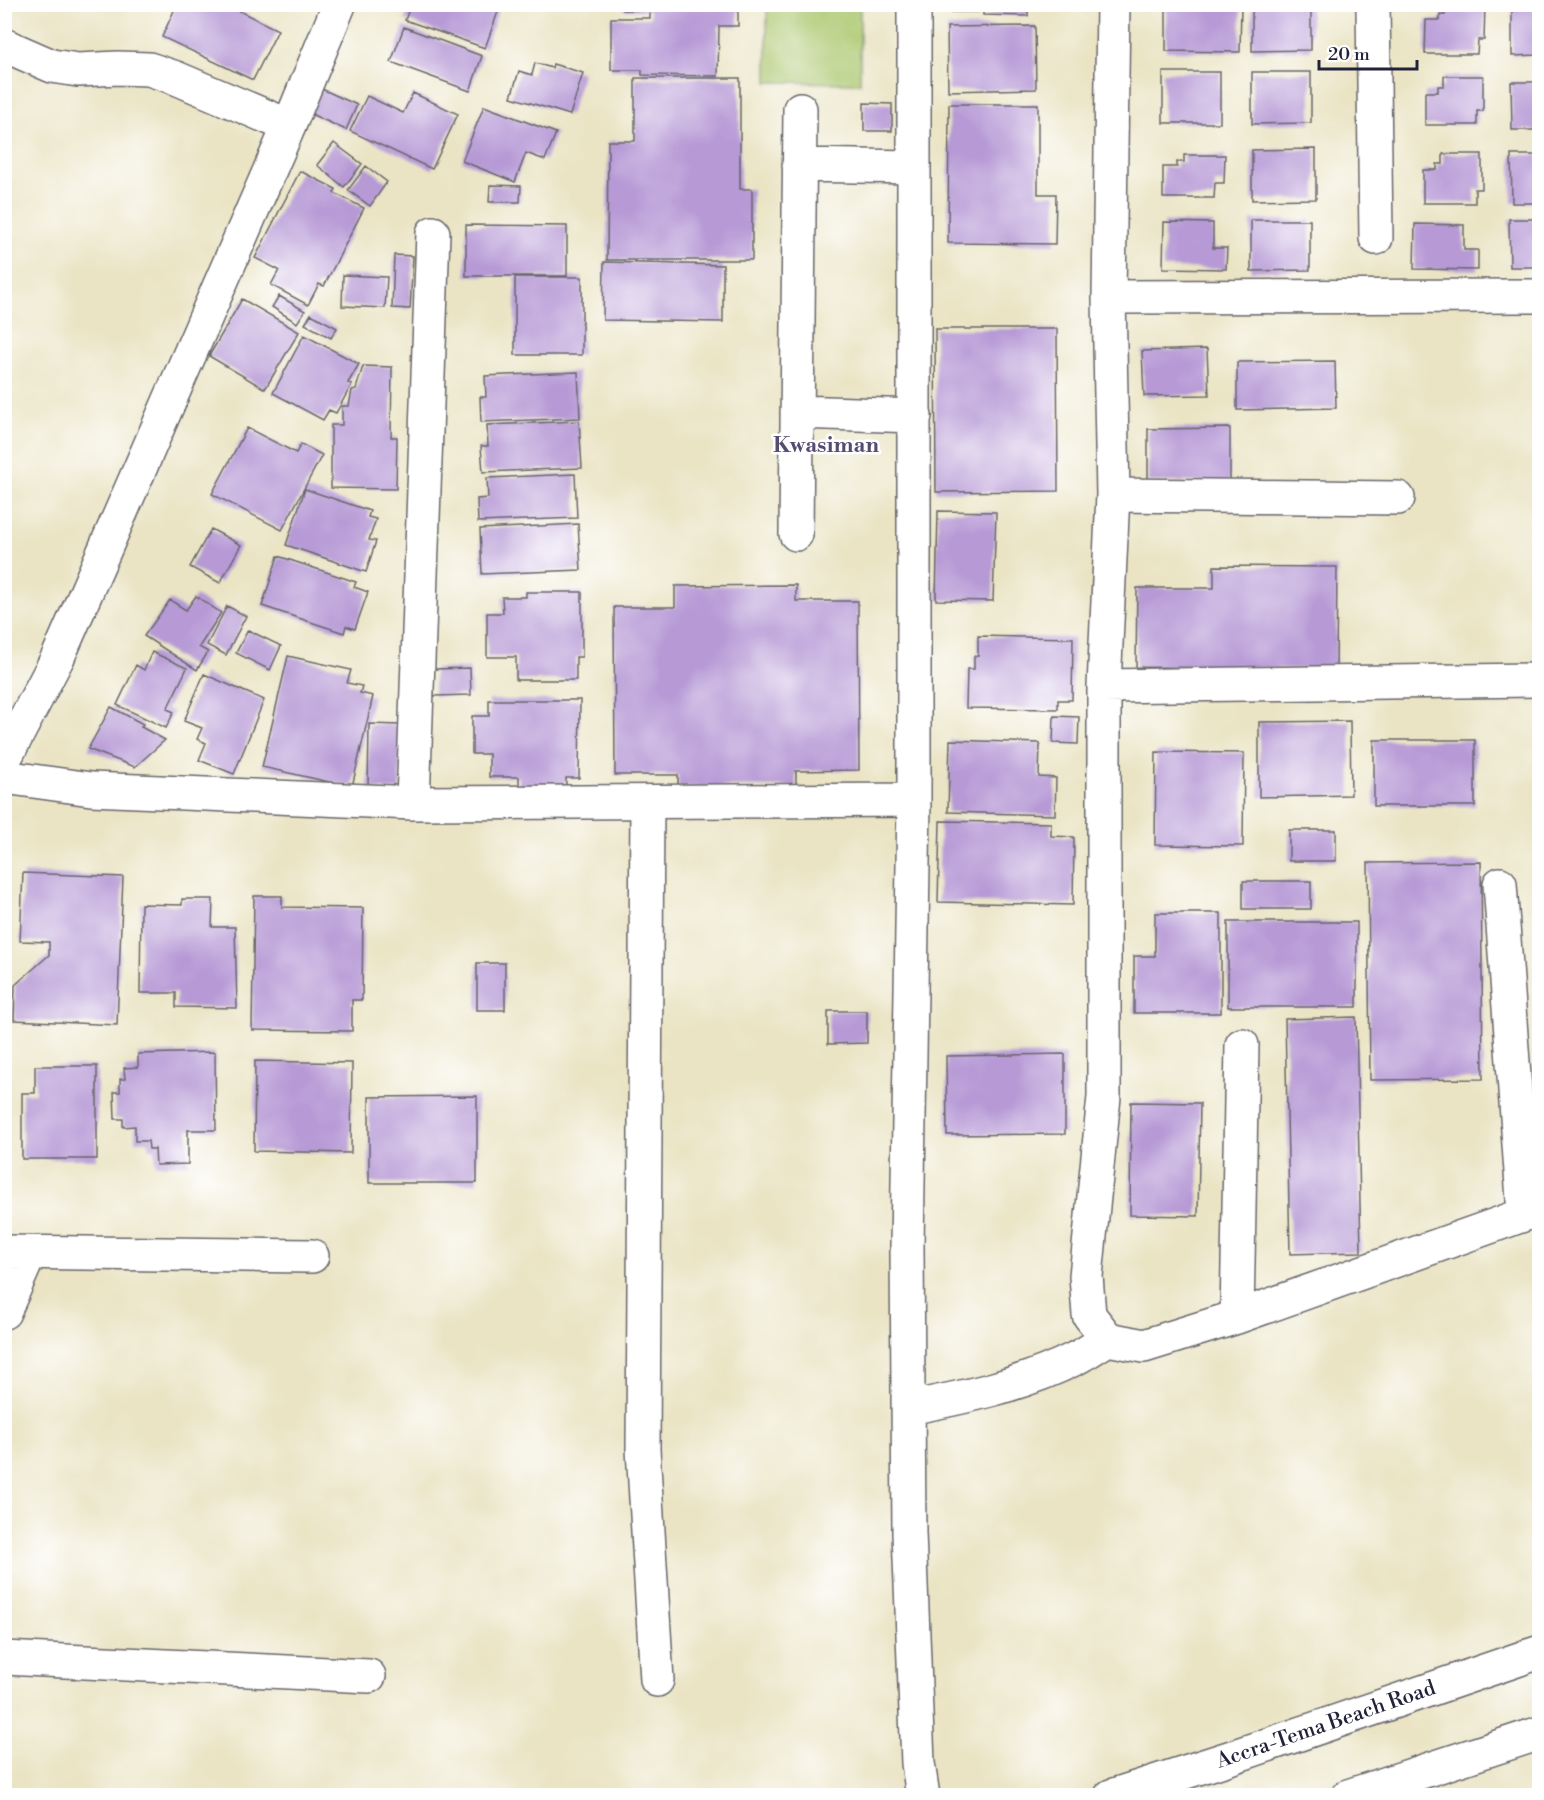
<svg xmlns="http://www.w3.org/2000/svg" width="1544" height="1800" font-family="'Libre Bodoni',serif">
<style>
.green{fill:#acc86f;stroke:#677555;stroke-width:1.5}
.building{fill:#b699d5}
.lines{fill:none;stroke-linecap:round;stroke-linejoin:round}
.minor-casing{stroke:#68666b;stroke-width:36}
.major-casing{stroke:#68666b;stroke-width:36}
.minor{stroke:#fff;stroke-width:33}
.major{stroke:#fff;stroke-width:33}
.labels{text-anchor:middle;dominant-baseline:central;stroke-width:5;stroke-linejoin:round;paint-order:stroke}
.street-label{font-size:21px;fill:#22223b;stroke:#fff}
.neighbourhood-label{font-size:22px;font-weight:bold;fill:#564c71;stroke:#fff}
</style>
<rect width="100%" height="100%" fill="#fff"/>
<filter id="ink" filterUnits="userSpaceOnUse"><feTurbulence type="fractalNoise" baseFrequency=".0167" numOctaves="2"/><feDisplacementMap in="SourceGraphic" scale="12" xChannelSelector="R" yChannelSelector="G"/><feConvolveMatrix kernelMatrix="1 2 1 2 8 2 1 2 1" color-interpolation-filters="sRGB"/></filter>
<filter id="wash" filterUnits="userSpaceOnUse"><feTurbulence type="fractalNoise" baseFrequency=".008" numOctaves="4" result="noise"/><feDisplacementMap in="SourceGraphic" scale="24" xChannelSelector="R" yChannelSelector="G"/><feGaussianBlur stdDeviation="1.35" result="paint"/><feColorMatrix in="noise" values="0 0 0 0 0 0 0 0 0 0 0 0 0 0 0 0 0 1.4 0 .05"/><feComposite in="paint" operator="in"/></filter>
<g filter="url(#wash)">
<rect width="100%" height="100%" fill="#eae4c4"/>
<path class="green" d="M767 5H860V83L767 82Z"/>
<g id="blocks">
<path class="building" d="M177 4H225L278 30 253 80 162 37Z
M411 4H487L499 9 485 48 405 20Z
M623 4H738V26H719L718 76 642 75V70H611V18H650V10H623Z
M941 4H978V12H941Z
M983 4H1028V16L983 15Z
M1166 4H1241L1240 52 1166 51Z
M1252 4H1311V50L1252 51Z
M1445 4 1485 5 1484 40H1478L1477 54H1425L1426 20H1440V15H1445Z
M1512 8H1538L1540 55 1512 56Z
M1035 26 1036 89 948 91 947 27Z
M404 27 482 56 470 91 391 62Z
M535 63 552 68 553 64 583 73 570 115 511 97 519 71 532 75Z
M1163 72H1220V123H1163Z
M1252 72H1311V123L1252 124Z
M1444 76H1483V111H1477V125H1425V92H1438V86H1444Z
M635 78H740V189H752V260H607L608 141H635Z
M1511 82H1538L1540 130H1512Z
M313 85 357 105 346 130 302 110Z
M413 93 458 114 432 169 350 131 367 96 403 113Z
M864 103 892 104V131H864Z
M949 104H1038V194H1056L1055 244 948 243Z
M484 106 556 133 545 160 526 153 515 182 462 161Z
M334 143 362 164 344 187 317 165Z
M1316 149V199L1252 200V150Z
M1443 154H1482V189H1475V203H1423V170H1437V164H1443Z
M1184 155H1225L1224 183H1215L1214 198H1163V167H1177V162H1184Z
M1511 155H1538L1540 203H1512Z
M366 166 387 182 370 206 348 190Z
M300 171 336 189 334 193 364 208 324 286 319 284 308 305 271 285 279 270 255 258Z
M490 185 521 186 520 202H489Z
M1509 219H1536V241H1540L1538 267H1510Z
M1251 220H1310V270L1251 271Z
M1164 222 1213 223V248H1227L1226 269 1163 268Z
M1415 224 1464 225V250H1478V270L1414 269Z
M466 225 567 226V276H466Z
M394 255 413 256 410 309 392 308Z
M604 262 723 265V322L603 320Z
M343 275 387 277 385 308 342 306Z
M515 277H582V355H515Z
M279 296 305 311 297 323 272 307Z
M242 299 299 332 265 389 209 356Z
M311 314 337 328 331 338 305 324Z
M935 329H1057L1058 491 936 492Z
M304 335 359 364 348 383 352 384 336 413 329 410 323 420 273 393Z
M1207 349 1209 395 1144 396 1142 351Z
M1335 361 1336 408 1237 410V362Z
M363 366 392 367 391 437H397L396 489 331 488V425H342V406H349L352 390 356 389Z
M578 372 580 418 481 422 480 397H486L485 376Z
M579 421 582 468 483 472 481 446H488L487 425Z
M247 428 296 453 301 444 322 455 282 530 212 494Z
M1230 428V482H1148V429Z
M575 474 577 518 478 522 477 499 488 498 487 478Z
M305 489 370 511 368 517 376 519 369 540 376 541 366 572 286 545Z
M938 511 996 512 993 601 936 600Z
M578 524 581 570 482 574 480 529Z
M211 529 241 545 220 583 190 567Z
M278 556 356 582 354 587 368 592 355 629 346 626 344 633 262 606Z
M1214 566 1337 567 1336 669 1136 667 1137 588H1214Z
M796 585V601H858L859 770 796 771V787H678V775H615L614 607H675V586Z
M526 592H582V657H576V680H516V657H487V613H503L502 597H526Z
M196 596 221 613 199 647 208 652 197 670 144 636 170 600 186 610Z
M227 606 246 616 226 655 207 645Z
M248 630 281 646 270 670 236 653Z
M978 636 1073 638 1072 700H1058V709L966 708 967 669H974V656H978Z
M152 652 187 668 167 709 174 712 166 728 117 705 136 665 144 670Z
M288 656 351 670 347 683 362 686 360 693 373 696 352 787 262 767Z
M470 668 471 695 434 696V669Z
M204 674 264 700 234 774 199 760 206 743 197 739 202 728 184 721Z
M489 700H580L579 778H566V787H519V777H489V754H472V716H489Z
M111 707 143 724 141 727 165 740 135 767 88 749Z
M1054 716 1079 717 1078 744 1053 743Z
M1350 721 1351 795 1259 797V722Z
M369 724 400 725V790L368 789Z
M950 740 1040 743 1039 777 1056 778 1055 815 948 812Z
M1374 740H1475V806H1374Z
M1156 752 1244 753 1243 846 1155 845Z
M940 821 1051 823V836L1074 837 1073 905 938 902Z
M1289 830H1336V861H1289Z
M1481 862 1483 1079 1370 1080 1368 863Z
M23 873 123 877 117 1025 14 1020 15 985 49 955V942L20 941Z
M1243 881H1311V909H1243Z
M254 896H282V907L363 908 362 1000H352V1031L252 1030Z
M182 899H213L212 927H235L237 1008 176 1007V993H140L141 904 182 905Z
M1155 913H1221V1013H1134V956H1155Z
M1228 922H1357V1007H1228Z
M477 963H505V1010H477Z
M828 1011H867V1043L828 1044Z
M1356 1017 1361 1252 1290 1254 1285 1019Z
M215 1052 216 1130H188V1164L156 1165 155 1149H149L148 1141H135V1126L123 1127V1119H115L114 1092H120V1079H125L124 1068 138 1067V1054Z
M1065 1054V1134L947 1135 946 1056Z
M255 1061 352 1063 351 1153 254 1151Z
M35 1066H97V1159H22V1093H35Z
M477 1096V1183H369V1097Z
M1131 1102 1200 1103 1198 1216 1130 1215Z"/>
</g>
</g>
<g filter="url(#ink)">
<use href="#blocks" fill-opacity="0" stroke="#68666b" stroke-width="1.5"/>
<g class="lines">
<defs>
<path id="minor" d="M914 4V800L907 1247 909 1533 918 1763 923 1796
M1113 4 1109 297 1113 495 1104 686V1097L1086 1276 1089 1315 1108 1339 1144 1346 1237 1317 1540 1209
M1373 4 1376 238
M4 45 52 66 78 70 118 68 149 69 176 78 289 126
M799 165 914 167
M1109 297 1540 296
M797 412 915 416
M1113 495 1398 498
M796 534 800 109
M1104 686 1540 680
M4 760 58 657 289 126 339 5
M4 777 91 789 413 803 914 800
M647 802 643 1449 657 1680
M413 803 433 233
M1500 884 1524 1213
M4 1252 312 1256
M4 1312 30 1253
M1237 1317 1242 1045
M908 1408C966 1397 1023 1385 1076 1358 1087 1353 1097 1345 1108 1339
M4 1658 369 1676"/>
<path id="major" d="M1111 1796 1229 1758 1540 1652
M1348 1796 1540 1733"/>
</defs>
<use href="#minor" class="minor-casing"/>
<use href="#major" class="major-casing"/>
<use href="#minor" class="minor"/>
<use href="#major" class="major"/>
</g>
</g>
<g class="labels">
<g class="street-label">
<text transform="translate(1326 1725) rotate(-19)">Accra-Tema Beach Road</text>
</g>
<g class="neighbourhood-label">
<text x="826" y="445">Kwasiman</text>
</g>
</g>
<rect width="1544" height="1800" fill="none" stroke="#fff" stroke-width="24"/>
<path d="M1319 60v9h98v-9" fill="none" stroke="#22223b" stroke-width="3"/>
<text x="1328" y="60" font-size="18" fill="#22223b" stroke="#ffffff" stroke-width="4.5" paint-order="stroke">20 m</text>
</svg>
